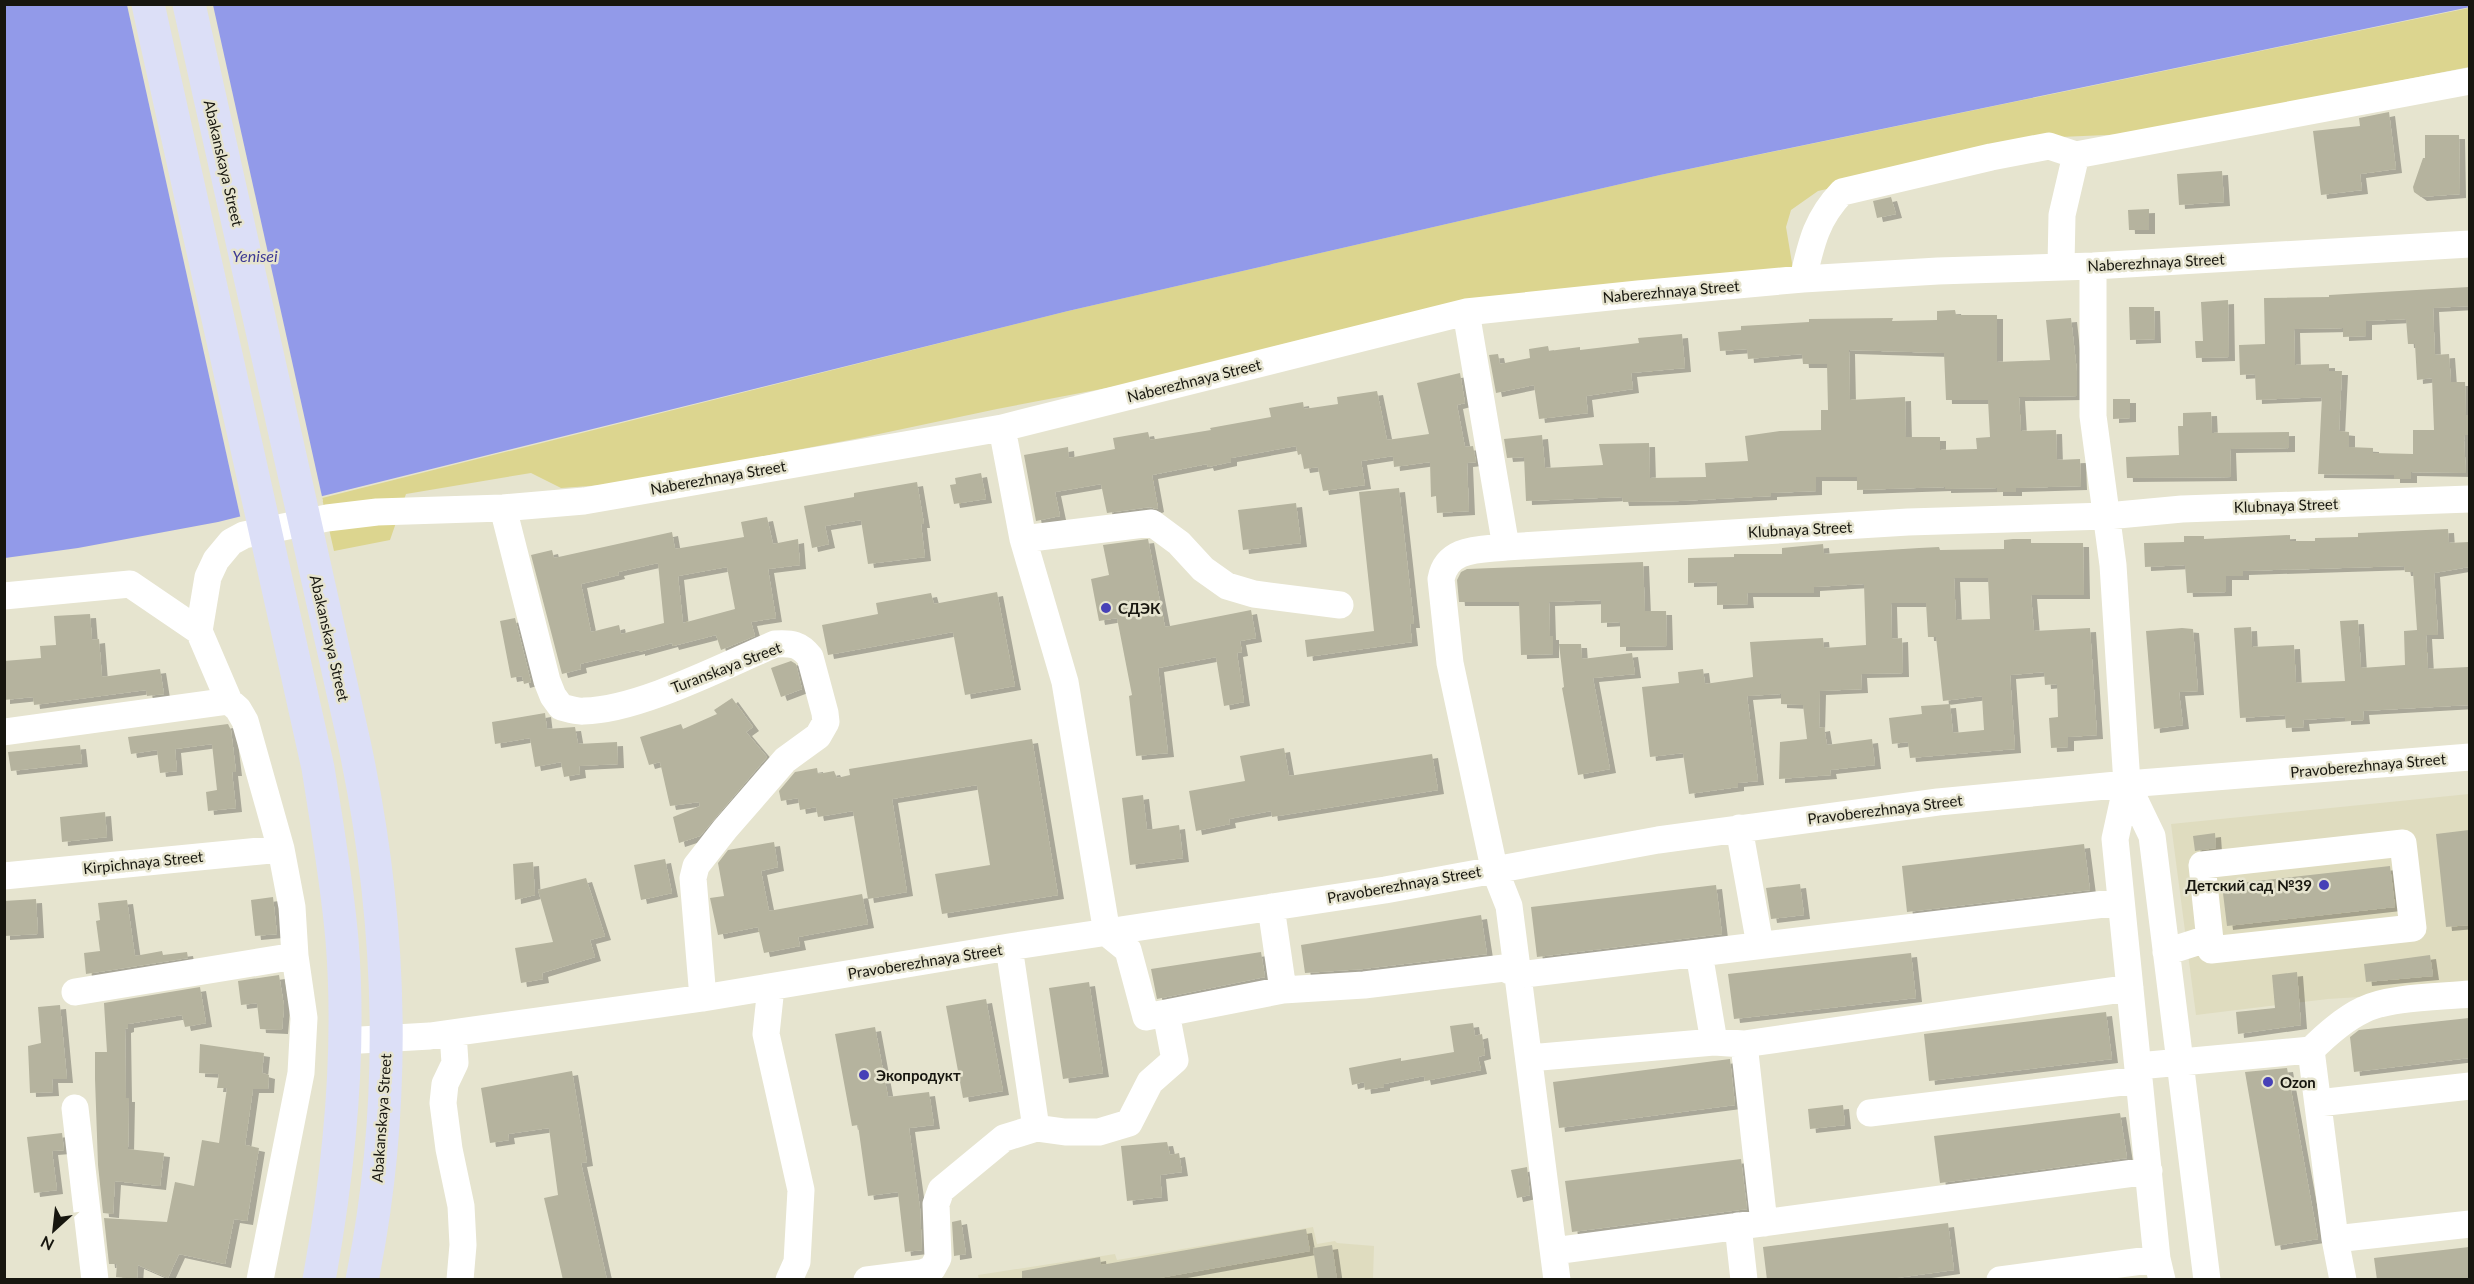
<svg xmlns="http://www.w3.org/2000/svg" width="2474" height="1284" font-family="Lato,sans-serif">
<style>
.built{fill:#dfdcbf}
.green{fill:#dcd58f}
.water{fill:#929ae9}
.pier{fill:#e6e4cf}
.building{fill:#b5b39e;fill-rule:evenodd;filter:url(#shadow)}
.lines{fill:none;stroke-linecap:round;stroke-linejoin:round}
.minor{stroke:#fff;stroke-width:27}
.major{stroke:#dcdff7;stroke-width:33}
.poi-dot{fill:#4741b7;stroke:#e6e4cf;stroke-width:2}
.labels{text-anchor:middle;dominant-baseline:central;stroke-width:5;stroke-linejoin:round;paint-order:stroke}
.street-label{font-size:15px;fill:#17160f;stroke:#e6e4cf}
.poi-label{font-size:15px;font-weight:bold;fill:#17160f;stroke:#e6e4cf;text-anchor:start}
.water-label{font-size:16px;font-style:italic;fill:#3c3994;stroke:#e6e4cf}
</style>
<defs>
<filter id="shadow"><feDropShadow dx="6" dy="4" stdDeviation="0" flood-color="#0004"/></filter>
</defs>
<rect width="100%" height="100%" fill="#e6e4cf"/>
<path class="built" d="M2469 794V990L2328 999 2196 1015 2171 824Z
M1313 1227 1317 1244 1335 1241 1337 1243 1374 1246 1373 1279 979 1280 978 1275 1115 1254 1117 1260Z"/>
<path class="green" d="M2469 8V67L2130 134 2060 137 1818 191 1791 210 1786 227 1793 269 1112 387 997 409 860 438 617 484 561 488 531 473 406 494 390 540 334 551 322 498 1068 311 1660 175Z"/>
<path class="water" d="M2469 4 2470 7 1660 175 1068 311 218 522 78 548 5 558 4 5Z"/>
<path class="pier" d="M127 5H213L323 501 241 520Z"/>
<path class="building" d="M2389 112 2396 169 2360 174 2362 190 2321 195 2313 131 2360 126 2359 118Z
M2425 135H2459L2460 194 2421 197 2414 192 2413 187 2423 158H2425Z
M2222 171 2224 202 2179 205 2177 174Z
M1891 197 1896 214 1877 218 1873 201Z
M2149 209V230H2129L2128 210Z
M2469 287V306L2433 308 2435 355 2449 354 2451 382H2465L2466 415H2469V435H2465L2464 440 2466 473 2411 472V479H2394V475L2318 474 2322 397 2256 400 2255 374 2240 375 2239 345 2265 344 2264 298 2329 297V295ZM2406 319 2408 344H2415L2417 380 2432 378 2434 430H2413V454L2373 453V448L2349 447V432L2339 431 2342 371H2329V364L2295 365 2294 329 2343 328V337L2366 336V321Z
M2228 300 2229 357 2196 358 2195 341H2203L2201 302Z
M2129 307H2154L2155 339 2130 340Z
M1955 310 1956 315H1997V362L2050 360 2046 320 2071 318 2077 372V396L2019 397 2021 431 2056 430 2057 460 2080 459 2081 486 2016 488V492H1997V488L1945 489V487L1857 490V477H1816V491L1771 493V496L1680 501 1623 502 1622 497 1526 501 1524 457 1507 458 1504 439 1542 435 1545 468 1603 465 1599 444 1649 443 1650 478 1706 477 1705 463 1748 461 1745 436 1780 431 1821 430V410H1828L1827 364H1803L1802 354 1748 359 1747 349 1720 351 1718 332 1741 330V326L1809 322V319L1893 318 1892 321 1937 320V311ZM1849 350 1944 353 1946 400H1988L1990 437 1976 438 1977 449 1940 450V437H1906L1905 397 1850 400Z
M1682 334 1685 368 1631 373 1633 389 1586 396 1588 413 1539 419 1534 385 1496 393 1489 355 1498 354 1500 364 1530 358 1529 349 1548 346 1549 351 1580 347V350L1639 343 1638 338Z
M1460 373 1465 403 1457 405 1465 447 1473 446 1476 462 1467 463 1469 511 1437 513 1436 496 1431 497 1430 462 1394 467 1393 456 1361 461 1365 485 1323 491 1318 467 1304 469 1301 454 1298 455 1296 446 1231 458V462L1208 467 1207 464 1152 475 1158 508 1156 509 1150 507 1107 513 1101 484 1055 492 1060 516 1036 521 1024 455 1068 447 1069 458 1115 449 1113 438 1148 432 1150 440 1211 430 1210 428 1271 417 1269 408 1303 402 1304 409 1338 404 1337 397 1377 391 1387 440 1429 434 1417 383Z
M2113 399H2130V418L2113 419Z
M2211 412 2212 433 2289 432V448L2230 449 2231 477 2127 478 2126 457 2179 455 2178 426H2183V413Z
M981 473 986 499 954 504 950 485 956 484 955 478Z
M917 482 924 524H921L925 557 868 564 861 520 825 526 829 544 812 548 804 506 854 497V493Z
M1399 488 1414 624H1410L1412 642 1307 657 1305 640 1374 631 1359 492Z
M1296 503 1301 543 1243 550 1238 510Z
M767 517 773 544 798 539 800 565 768 569 776 618 751 622 755 636 721 650 716 635 673 646 672 643 639 652V650L580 664 581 669 562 674 531 555 552 550 554 558 672 532 675 549 744 537 741 522ZM658 563 664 623 621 634 619 625 591 632 581 584 619 575 618 572ZM727 567 735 609 683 623 678 576Z
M2448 529 2449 543 2469 542V567L2434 573 2438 635H2426L2428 669 2468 667 2469 705 2363 711 2364 720 2345 721V717L2303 720 2304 727 2286 728 2285 715 2240 718 2234 628 2251 627 2252 647 2294 645 2296 683 2345 681 2340 621 2358 620 2361 668 2405 665 2404 631 2417 630 2413 572H2405L2404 566 2243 571V576H2226V592L2187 593 2185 565 2145 567 2144 543 2184 542V536H2204V539L2290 535V541H2315V538L2358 537V533Z
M1148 539 1165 627 1251 610 1256 638 1240 641 1242 652 1237 653 1244 702 1224 706 1216 657 1158 668 1168 753 1136 756 1129 696 1132 695 1117 618 1099 621 1091 579 1109 575 1103 545Z
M2013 539H2031V543H2083L2084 595H2031L2034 631 2090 628 2097 735 2068 737V747L2051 748 2049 718 2058 717 2057 684 2045 685 2044 672 2010 675 2015 749 1910 758 1908 742 1892 744 1889 718 1922 714 1921 706 1950 704 1953 733 1984 730 1982 696 1943 701 1936 637H1928L1926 603H1891L1892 639 1902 638 1903 673 1861 674 1862 689 1820 691 1819 728 1824 727 1827 745 1872 739 1875 765 1830 770 1831 775 1779 779 1780 742 1807 739 1803 705 1781 704V694L1747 696 1758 781 1738 783V787L1689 794 1683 753 1650 757 1642 687 1679 683 1678 672 1703 669 1705 684 1753 677 1750 642 1823 638 1824 648 1866 645 1864 584 1814 587V593H1747L1748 604 1717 605V582L1688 583V558L1734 557V554H1782V548L1823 544 1824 554 1919 548 1939 547 1940 550 2004 549V540ZM1954 578H1988L1990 619 1956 620Z
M1643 562 1645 611H1666L1667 646 1620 647V622L1601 623V600L1549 602 1550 636H1553V654L1521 655 1519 602H1459L1457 580 1461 572 1467 569Z
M997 592 1015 686 965 695 953 632 828 655 822 625 878 614 876 603 931 593 934 604Z
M90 614 92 640 99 639 102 677 160 669 164 694 147 696 146 690 34 705 33 697 4 700V661L41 658 40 646 56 645 54 616Z
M515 618 531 682 524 684 522 676 511 678 500 621Z
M2182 628 2193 629 2198 691 2179 692 2183 725 2154 729 2146 631Z
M1559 644H1581L1582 659 1632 653 1635 674 1593 678 1610 769 1578 775 1562 688 1564 687Z
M791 661 796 664 802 689 781 697 771 668Z
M732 698 753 727 746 732 767 757 700 836 679 843 673 817 700 806 699 802 670 806 660 762 649 765 640 737 681 724 683 729 717 714 714 710Z
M545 713 547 729 575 727 578 744 617 742 618 764 579 766 580 774 564 777 561 762 535 767 530 738 495 744 492 722Z
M228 724 231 730 236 772H232L236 808 208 811 206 792 217 790 212 744 175 749 177 771 160 773 157 750 131 754 128 737Z
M1032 739 1058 895 942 914 935 874 990 865 977 785 892 799 907 892 868 899 853 811 818 817 816 807 800 810 798 798 781 801 779 791 795 772 817 768 818 774 834 771 837 778 850 775 849 769Z
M80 745 82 763 11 771 8 752Z
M1284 748 1289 776 1432 754 1438 790 1272 817 1271 811 1229 819 1230 824 1196 831 1189 791 1245 781 1240 756Z
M1143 795 1147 830 1179 825 1183 858 1130 865 1122 798Z
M105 812 107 837 62 842 60 817Z
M2469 830V925L2446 927 2436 834Z
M2215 833 2216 848 2195 851 2193 836Z
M774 842 778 867 761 871 769 911 862 894 868 924 798 937 800 946 764 953 758 927 718 935 710 898 724 896 718 863 728 850Z
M2084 844 2090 890 1907 912 1902 866Z
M665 859 672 893 641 900 634 865Z
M533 862 535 895 515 900 513 864Z
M2390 866 2395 907 2227 926 2222 885Z
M586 878 605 936 590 940 595 957 542 973 543 979 521 983 515 948 553 942 538 890Z
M1800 884 1804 915 1771 919 1766 888Z
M1716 885 1722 934 1537 957 1531 907Z
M273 897 277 934 255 936 251 900Z
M36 899 38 934 4 936V901Z
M127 900 135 956 162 951 163 955 187 952 188 958 86 974 84 953 100 951 96 921 100 920 98 903Z
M1481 915 1487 954 1363 969 1305 973 1301 945Z
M1261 952 1265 977 1157 999 1151 969Z
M1911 953 1916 998 1734 1019 1728 974Z
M2430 955 2433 976 2366 982 2364 964Z
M2297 972 2301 1025 2238 1034 2236 1012 2275 1008 2272 975Z
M279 975 284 1006 282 1030 260 1029 257 1003 241 1005 238 981Z
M1089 982 1103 1073 1063 1079 1049 988Z
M200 987 206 1023 185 1027 182 1015 128 1024V1028L125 1029 126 1098H129L128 1149 164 1153 160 1186 115 1181 113 1214 103 1213 98 1165 95 1079V1052H107L104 1003Z
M986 999 1003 1091 963 1098 946 1006Z
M60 1005 67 1079H52L53 1092 30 1093 28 1046 41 1043 38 1007Z
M2106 1012 2112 1059 1929 1081 1924 1034Z
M2469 1018V1058L2354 1072 2350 1037 2359 1030Z
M1473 1023 1475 1036 1482 1034 1485 1055 1478 1057 1481 1070 1425 1081 1424 1076 1384 1084V1087L1365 1090 1364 1082 1352 1085 1349 1068 1401 1058V1061L1454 1052 1450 1026Z
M875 1027 888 1097 929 1092 934 1125 909 1128 920 1208 922 1250 905 1252 898 1192 868 1196 858 1125 852 1126 835 1034Z
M200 1044 264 1053 262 1073 269 1075 268 1089H253L245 1145 259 1148 247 1221 234 1219 225 1264 179 1254 168 1278 138 1265 137 1279 116 1277 117 1264H109L104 1218 167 1222 175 1182 194 1186 202 1140 219 1143 227 1088H217L219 1074 199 1073Z
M1730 1059 1735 1105 1559 1128 1553 1082Z
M2287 1068 2318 1239 2275 1246 2245 1072Z
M572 1071 587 1162 581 1163 607 1280H563L544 1198 558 1195 549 1128 508 1134 509 1140 490 1143 481 1088Z
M1843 1105 1845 1125 1810 1129 1808 1109Z
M2120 1113 2127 1158 1940 1183 1934 1136Z
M62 1133 64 1150 52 1151 57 1190 34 1193 27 1137Z
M1167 1142 1170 1155 1179 1153 1182 1172 1160 1175 1162 1197 1127 1201 1121 1146Z
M1741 1159 1747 1209 1572 1232 1565 1181Z
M1527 1167 1530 1195 1517 1198 1511 1170Z
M961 1220 966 1254 954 1256 952 1222Z
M1948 1223 1954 1270 1882 1280H1767L1763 1247Z
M1306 1229 1310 1251 1148 1280H1022V1271L1100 1257 1101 1265Z
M1332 1245 1337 1280H1318L1313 1248Z
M2469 1247V1280H2377L2374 1258Z"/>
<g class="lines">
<path class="minor" d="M2061 266 2062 215 2076 155 2470 81
M2093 266V416L2113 565 2127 784 2115 839 2157 1259 2162 1280
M1803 279C1811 244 1816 219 1842 192L1991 157 2049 146 2076 155
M1466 312 1506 547
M1002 428 1023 539 1065 682 1107 933 1128 950 1146 1017 1283 990 1364 985 1504 968 1518 975 1699 953
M503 508 547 681 553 696 561 707C569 709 577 712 584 711 639 710 723 666 775 644 792 643 800 644 810 657L825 713 826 722 818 736 785 760 725 829 696 866 693 878 703 998
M1023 539 1152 523 1179 543 1203 569 1227 586 1254 594 1340 605
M4 596 130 584 199 631
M199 631 208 577 216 560 231 542 244 535 327 518 377 512 503 508 584 501 1002 428 1466 312 1638 294 1803 279 1938 271 2093 266 2470 244
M199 631 229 701 238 709 245 721 281 849 292 907 295 956 304 1018 301 1073 260 1280
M4 732 229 701
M2127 784 2152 836 2207 1280
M1739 828 1760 945
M2403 843 2413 928 2211 950 2202 865Z
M4 876 281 849
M1271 907 1283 990
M1009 947 1036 1128 1065 1132H1099L1129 1123 1150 1082 1175 1060 1166 1013
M2166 952 2210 938
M771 987 766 1034 801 1190 797 1262 789 1280
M75 992 295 956
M453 1033 455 1063 445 1084 443 1103 449 1149 461 1206 463 1245 460 1280
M343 1041 430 1036 703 998 1009 947 1385 890 1658 840 1938 802 2127 784 2470 757
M1714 1042 1699 953 2121 902
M1744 1044 1764 1223
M2311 1050 2335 1239 2343 1280
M1529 1058 1714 1042 1744 1044 2130 988
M2138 1066 2311 1050C2326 1035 2344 1019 2363 1010 2388 997 2440 997 2470 994
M2318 1103 2470 1086
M75 1108 95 1280
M1870 1113 2139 1080
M1738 1226 1744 1280
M2335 1239 2470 1224
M1554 1251 2149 1171
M867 1280 922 1273 932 1269 938 1258 936 1204 941 1190 1004 1138 1036 1128
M1557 1280 1509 906 1494 868 1450 663 1441 579C1447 547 1480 550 1506 547L1908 522 2107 516 2182 509 2470 499
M2000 1280 2157 1259"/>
<path class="major" d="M148 4 318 768C327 825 337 882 342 940 351 1050 339 1170 319 1280
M189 4 354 742C392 919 398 1102 362 1280"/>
</g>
<g class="poi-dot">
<circle cx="1106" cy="608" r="6"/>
<circle cx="2324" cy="885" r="6"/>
<circle cx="864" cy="1075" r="6"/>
<circle cx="2268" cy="1082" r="6"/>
</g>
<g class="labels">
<g class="street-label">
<text transform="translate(224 163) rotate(77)">Abakanskaya Street</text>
<text transform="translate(2156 262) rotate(-3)">Naberezhnaya Street</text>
<text transform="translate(1671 291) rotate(-5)">Naberezhnaya Street</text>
<text transform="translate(1194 380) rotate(-14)">Naberezhnaya Street</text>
<text transform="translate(718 477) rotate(-10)">Naberezhnaya Street</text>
<text transform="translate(2286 505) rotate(-2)">Klubnaya Street</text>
<text transform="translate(1800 529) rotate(-3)">Klubnaya Street</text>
<text transform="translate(330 638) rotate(77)">Abakanskaya Street</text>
<text transform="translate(726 667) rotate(-21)">Turanskaya Street</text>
<text transform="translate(2368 765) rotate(-5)">Pravoberezhnaya Street</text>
<text transform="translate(1885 809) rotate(-7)">Pravoberezhnaya Street</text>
<text transform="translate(143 862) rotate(-6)">Kirpichnaya Street</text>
<text transform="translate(1404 884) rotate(-10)">Pravoberezhnaya Street</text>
<text transform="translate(925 961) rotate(-9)">Pravoberezhnaya Street</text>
<text transform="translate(381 1118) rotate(-86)">Abakanskaya Street</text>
</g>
<g class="poi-label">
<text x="1118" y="608">СДЭК</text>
<text x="2312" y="885" text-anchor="end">Детский сад №39</text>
<text x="876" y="1075">Экопродукт</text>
<text x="2280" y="1082">Ozon</text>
</g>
<g class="water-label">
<text x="255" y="255">Yenisei</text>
</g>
</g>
<rect width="2474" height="1284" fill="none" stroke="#17160f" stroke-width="12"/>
<g transform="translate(54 1230) rotate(207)" stroke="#e6e4cf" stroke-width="4.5" paint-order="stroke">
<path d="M0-4.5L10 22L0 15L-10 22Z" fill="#17160f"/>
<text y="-9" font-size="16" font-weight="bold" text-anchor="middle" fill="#17160f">N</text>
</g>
</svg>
